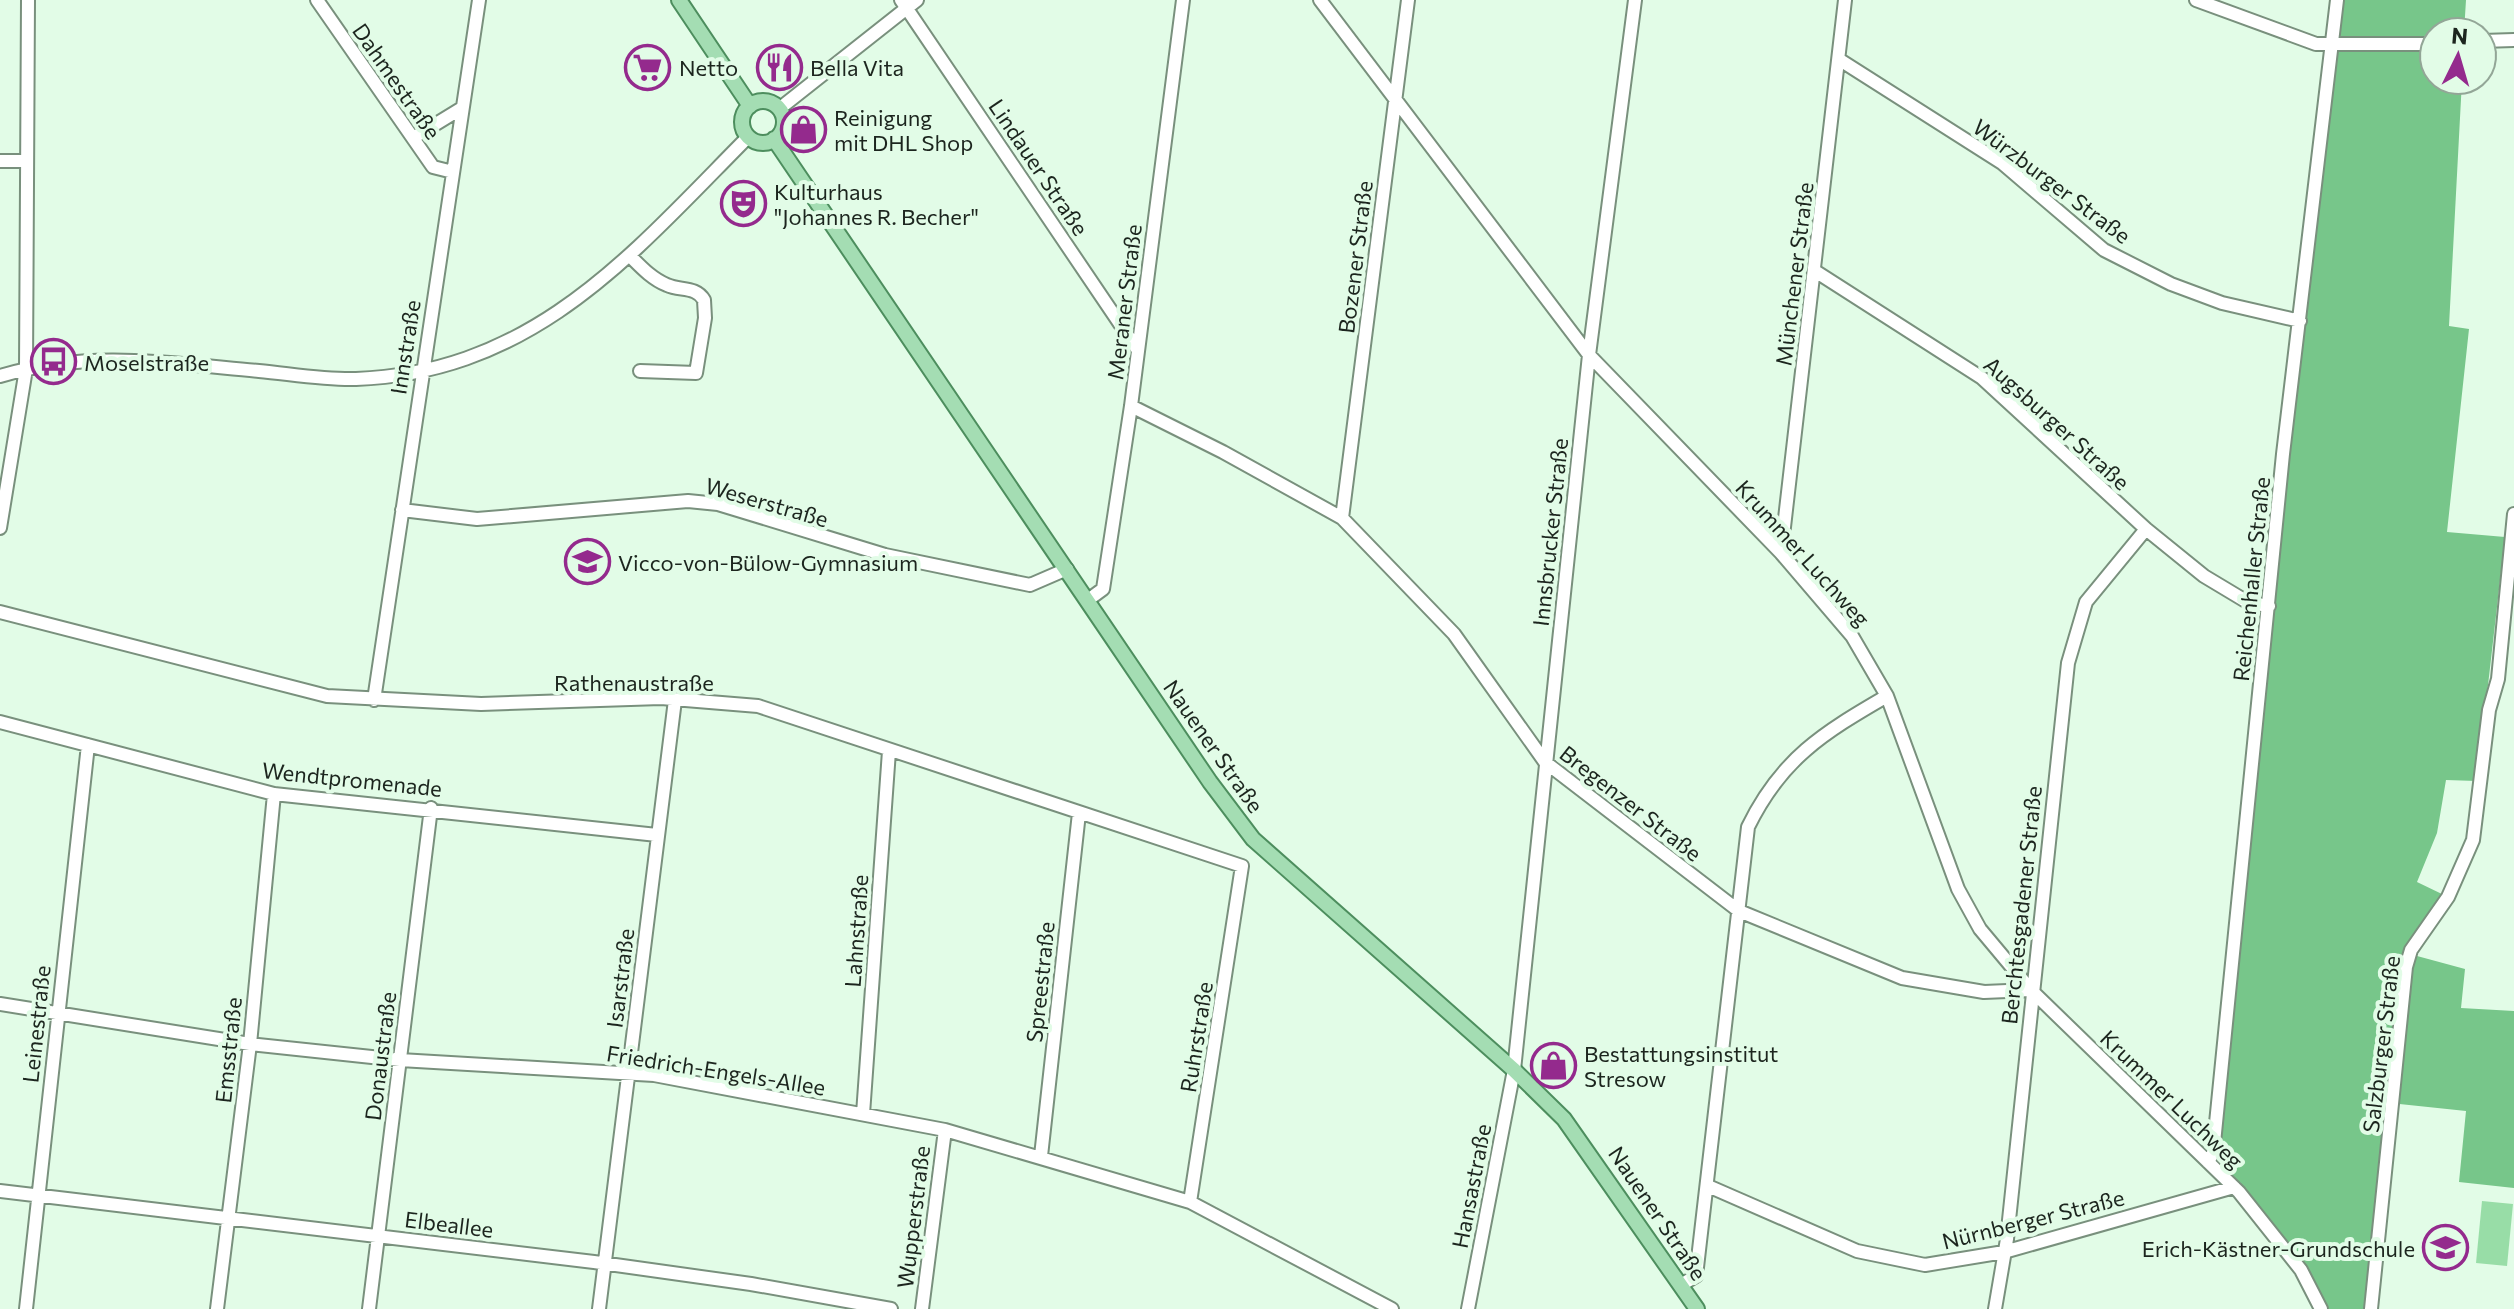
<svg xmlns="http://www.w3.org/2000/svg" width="2514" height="1309" font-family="Commissioner,sans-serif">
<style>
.green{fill:#98dda7}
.forest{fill:#77c68a}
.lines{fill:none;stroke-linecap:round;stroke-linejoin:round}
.minor-casing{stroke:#79907d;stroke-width:16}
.major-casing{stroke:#4d8e5e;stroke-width:18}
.minor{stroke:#fff;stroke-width:12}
.major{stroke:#a4ddb3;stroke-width:14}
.labels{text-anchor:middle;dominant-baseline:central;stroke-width:8;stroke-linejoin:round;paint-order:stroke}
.poi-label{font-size:22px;fill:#1c251e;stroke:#e2fce7;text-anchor:start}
.street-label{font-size:22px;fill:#1c251e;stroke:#e2fce7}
</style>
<rect width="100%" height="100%" fill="#e2fce7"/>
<path class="green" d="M2482 1201 2513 1204 2507 1266 2476 1263Z"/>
<path class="forest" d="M2336 0H2466L2464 32H2434V80H2462L2449 326 2469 329 2447 532 2505 537 2477 781 2446 780 2437 833 2417 882 2444 895 2406 953 2465 969 2461 1008 2514 1011V1188L2459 1182 2466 1111 2390 1103 2368 1309H2325L2217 1163 2283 454Z"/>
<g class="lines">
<defs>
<path id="minor" d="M317 0 433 167 453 172
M901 0 1137 349
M1320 0 1589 355 1781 553 1852 636 1887 696 1958 889 1980 929 2031 990 2239 1192 2301 1270 2321 1309
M2196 0 2316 44H2434
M2482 41 2514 40
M1840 60 2002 163 2104 250 2171 284 2222 303 2300 321
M779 109 917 0
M413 138 462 108
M0 161H25
M630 256C641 267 652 279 667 285 680 291 696 286 704 300L705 318 696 373 640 371
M1815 271 1982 378 2146 529 2204 576 2249 603 2269 606
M0 376C89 350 168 363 259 371 291 374 325 380 356 379 535 372 632 254 748 137
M1131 406 1223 452 1342 518 1454 634 1545 762 1739 911 1902 978 1984 992 2031 990
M402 510 477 519 688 501 718 504 885 555 1030 585 1067 569
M1342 518 1408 0
M0 528 26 369 28 0
M1781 553 1845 0
M1088 600 1103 589 1131 406 1183 0
M0 612 327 696 481 704 661 698 758 706 1242 866 1190 1202
M374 700 479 0
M0 722 274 794 657 835
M0 1004 250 1044 400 1060 654 1075 945 1130 1190 1202 1392 1309
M863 1114 889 751
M1041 1156 1079 813
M2208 1162 2213 1153 2283 454 2337 0
M1708 1186 1857 1251 1925 1265 2004 1252 2234 1187
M0 1191 594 1262 751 1284 891 1309
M1681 1285 1696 1276 1748 827C1781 759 1823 733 1887 696
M26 1309 88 745
M217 1309 250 1044 274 794
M369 1309 431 808
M599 1309 675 700
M922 1309 945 1130
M1468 1309 1514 1070 1589 355 1635 0
M1995 1309 2007 1239 2068 663 2086 602 2146 529
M2371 1309 2406 967 2411 950 2448 897 2473 840 2489 710 2498 679 2514 514"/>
<path id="major" d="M679 0 750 106
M742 122a21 21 0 1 1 42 0a21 21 0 1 1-42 0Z
M774 139 1210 782 1253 839 1514 1070 1564 1119 1697 1309"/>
</defs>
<use href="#minor" class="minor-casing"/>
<use href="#major" class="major-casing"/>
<use href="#minor" class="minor"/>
<use href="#major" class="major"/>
</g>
<defs>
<symbol id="supermarket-ring" viewBox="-11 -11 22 22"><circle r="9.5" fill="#e2fce7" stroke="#942a8d" stroke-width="1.5"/><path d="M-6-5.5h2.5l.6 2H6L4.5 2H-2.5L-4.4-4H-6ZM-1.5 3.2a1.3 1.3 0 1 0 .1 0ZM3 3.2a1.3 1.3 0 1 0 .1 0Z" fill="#942a8d"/></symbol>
<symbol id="restaurant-ring" viewBox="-11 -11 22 22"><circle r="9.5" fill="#e2fce7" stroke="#942a8d" stroke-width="1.5"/><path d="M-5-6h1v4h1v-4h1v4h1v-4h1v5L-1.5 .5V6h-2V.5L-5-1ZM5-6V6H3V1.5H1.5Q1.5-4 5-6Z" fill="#942a8d"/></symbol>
<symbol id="shop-ring" viewBox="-11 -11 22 22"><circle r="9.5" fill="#e2fce7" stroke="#942a8d" stroke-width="1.5"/><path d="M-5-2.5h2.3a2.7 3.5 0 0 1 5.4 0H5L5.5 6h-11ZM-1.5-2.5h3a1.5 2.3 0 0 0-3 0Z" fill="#942a8d"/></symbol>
<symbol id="theatre-ring" viewBox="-11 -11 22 22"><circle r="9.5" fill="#e2fce7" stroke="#942a8d" stroke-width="1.5"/><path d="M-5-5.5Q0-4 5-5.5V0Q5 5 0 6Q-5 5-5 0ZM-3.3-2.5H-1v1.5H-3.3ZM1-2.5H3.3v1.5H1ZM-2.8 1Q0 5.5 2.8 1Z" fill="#942a8d"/></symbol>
<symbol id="bus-ring" viewBox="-11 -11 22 22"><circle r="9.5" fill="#e2fce7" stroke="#942a8d" stroke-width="1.5"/><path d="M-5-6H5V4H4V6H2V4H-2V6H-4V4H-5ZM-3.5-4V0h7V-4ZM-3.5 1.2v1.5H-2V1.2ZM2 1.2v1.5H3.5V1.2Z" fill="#942a8d"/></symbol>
<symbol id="school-ring" viewBox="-11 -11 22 22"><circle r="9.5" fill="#e2fce7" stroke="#942a8d" stroke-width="1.5"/><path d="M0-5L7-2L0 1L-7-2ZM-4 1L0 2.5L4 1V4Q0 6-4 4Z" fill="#942a8d"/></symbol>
</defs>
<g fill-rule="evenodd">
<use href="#supermarket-ring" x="622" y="42" width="51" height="51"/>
<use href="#restaurant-ring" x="754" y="42" width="51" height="51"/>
<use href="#shop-ring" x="778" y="104" width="51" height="51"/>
<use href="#theatre-ring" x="718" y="178" width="51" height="51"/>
<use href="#bus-ring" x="28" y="336" width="51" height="51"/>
<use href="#school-ring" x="562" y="536" width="51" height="51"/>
<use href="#shop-ring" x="1528" y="1040" width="51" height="51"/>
<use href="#school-ring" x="2420" y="1222" width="51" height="51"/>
</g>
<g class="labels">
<g class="poi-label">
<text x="679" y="67">Netto</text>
<text x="810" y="67">Bella Vita</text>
<text x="834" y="117">Reinigung<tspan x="834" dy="25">mit DHL Shop</tspan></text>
<text x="774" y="191">Kulturhaus<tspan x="774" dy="25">"Johannes R. Becher"</tspan></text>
<text x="84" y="362">Moselstraße</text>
<text x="618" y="562">Vicco-von-Bülow-Gymnasium</text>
<text x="1584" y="1053">Bestattungsinstitut<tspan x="1584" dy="25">Stresow</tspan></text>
<text x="2415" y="1248" text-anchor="end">Erich-Kästner-Grundschule</text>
</g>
<g class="street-label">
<text transform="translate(397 81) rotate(55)">Dahmestraße</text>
<text transform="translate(1039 167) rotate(56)">Lindauer Straße</text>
<text transform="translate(2052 181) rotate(37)">Würzburger Straße</text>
<text transform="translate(1355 257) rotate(-83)">Bozener Straße</text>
<text transform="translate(1794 274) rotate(-83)">Münchener Straße</text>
<text transform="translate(1124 302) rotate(-83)">Meraner Straße</text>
<text transform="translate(405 347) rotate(-81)">Innstraße</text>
<text transform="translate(2057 423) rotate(42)">Augsburger Straße</text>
<text transform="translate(767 502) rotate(16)">Weserstraße</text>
<text transform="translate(1550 532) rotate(-84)">Innsbrucker Straße</text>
<text transform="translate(1803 553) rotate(48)">Krummer Luchweg</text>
<text transform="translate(2251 579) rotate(-84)">Reichenhaller Straße</text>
<text x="634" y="682">Rathenaustraße</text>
<text transform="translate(1214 746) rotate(55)">Nauener Straße</text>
<text transform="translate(352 779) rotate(6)">Wendtpromenade</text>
<text transform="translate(1631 803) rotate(38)">Bregenzer Straße</text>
<text transform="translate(2021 905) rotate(-84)">Berchtesgadener Straße</text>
<text transform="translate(856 931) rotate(-86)">Lahnstraße</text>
<text transform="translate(620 978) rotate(-83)">Isarstraße</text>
<text transform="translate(1040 982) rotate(-84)">Spreestraße</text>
<text transform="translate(36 1024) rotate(-84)">Leinestraße</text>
<text transform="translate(1196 1037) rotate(-81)">Ruhrstraße</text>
<text transform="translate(2381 1044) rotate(-83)">Salzburger Straße</text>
<text transform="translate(228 1050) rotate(-84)">Emsstraße</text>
<text transform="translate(380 1056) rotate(-83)">Donaustraße</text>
<text transform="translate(716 1070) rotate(9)">Friedrich-Engels-Allee</text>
<text transform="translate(2172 1099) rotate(44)">Krummer Luchweg</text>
<text transform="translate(1471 1186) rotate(-79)">Hansastraße</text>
<text transform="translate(1658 1213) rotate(56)">Nauener Straße</text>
<text transform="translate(913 1217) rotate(-83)">Wupperstraße</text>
<text transform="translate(2033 1219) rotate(-14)">Nürnberger Straße</text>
<text transform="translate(449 1224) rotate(7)">Elbeallee</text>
</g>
</g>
<g transform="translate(2458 56) rotate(5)"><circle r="38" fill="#e2fce7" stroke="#93a697" stroke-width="2"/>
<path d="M0-6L14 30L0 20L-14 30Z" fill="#942a8d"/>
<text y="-12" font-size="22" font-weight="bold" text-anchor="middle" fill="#1c251e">N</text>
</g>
</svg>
